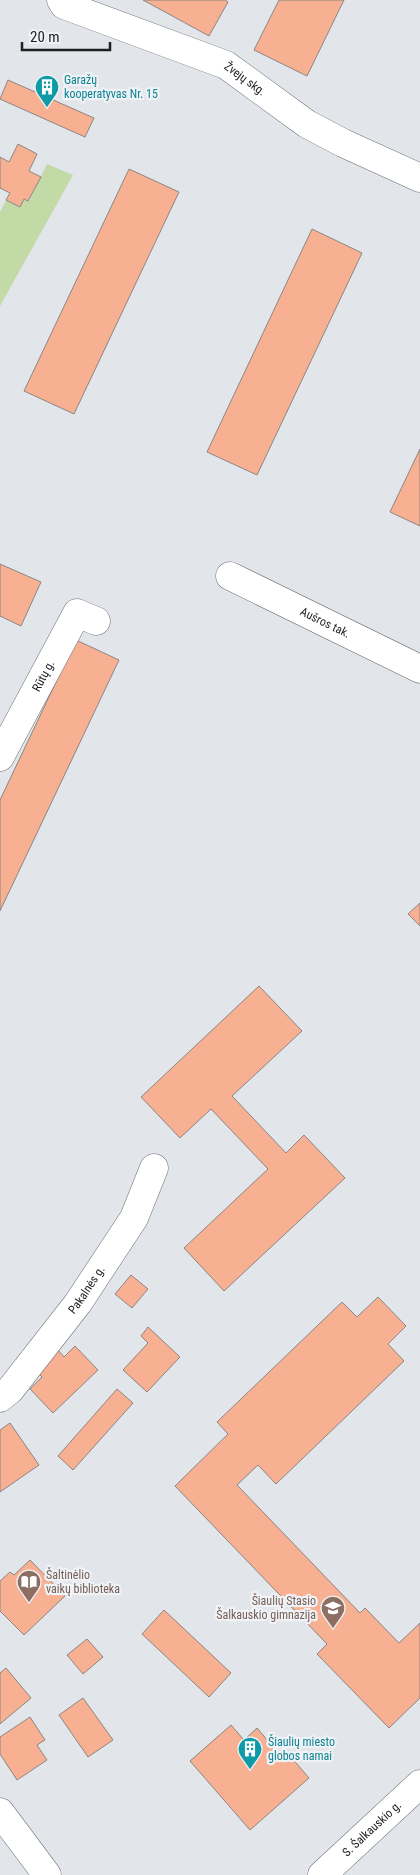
<svg xmlns="http://www.w3.org/2000/svg" width="420" height="1875" font-family="'Roboto Condensed',sans-serif">
<style>
.green{fill:#c2daa6}
.building{fill:#f7b091;stroke:#8b8684}
.lines{fill:none;stroke-linecap:round;stroke-linejoin:round}
.street-casing{stroke:#6d7074;stroke-width:29}
.street{stroke:#fff;stroke-width:28}
.labels{text-anchor:middle;dominant-baseline:central;stroke-width:4.5;stroke-linejoin:round;paint-order:stroke}
.culture-label{font-size:12px;fill:#0d838f;stroke:#eff2f6;text-anchor:start}
.street-label{font-size:12px;fill:#1e1f21;stroke:#eff2f6}
.education-label{font-size:12px;fill:#785e54;stroke:#eff2f6;text-anchor:start}
</style>
<rect width="100%" height="100%" fill="#e2e5e9"/>
<path class="green" d="M47 164 73 175 0 306V212L6 200 20 207 24 199 29 201Z"/>
<path class="building" d="M143 0H225L228 2 209 36Z
M279 0H344L307 76 254 50Z
M8 80 94 118 85 137 0 99Z
M18 144 37 154 29 171 41 177 28 201 24 199 20 207 6 200 10 193 0 188V157L9 162Z
M129 169 179 192 74 414 24 391Z
M312 229 362 253 257 475 207 452Z
M420 449V526L390 512Z
M0 564 41 582 21 626 0 616Z
M76 640 119 660 0 911V800Z
M420 903V926L408 914Z
M259 986 302 1031 232 1096 286 1153 304 1135 345 1178 224 1291 184 1248 268 1169 211 1109 180 1138 141 1097Z
M131 1275 148 1289 132 1308 115 1294Z
M378 1297 406 1326 388 1344 404 1361 276 1484 258 1465 237 1485 360 1613 365 1608 399 1643 420 1623V1698L389 1728 317 1654 327 1644 175 1486 228 1434 217 1422 342 1302 357 1317Z
M148 1327 180 1357 147 1392 123 1370 148 1343 141 1336Z
M75 1346 98 1370 53 1413 30 1389 42 1377 36 1371 58 1350 64 1357Z
M117 1389 133 1403 73 1470 58 1456Z
M10 1423 39 1465 0 1492V1430Z
M30 1560 65 1596 24 1635 0 1611V1581L10 1572 14 1575Z
M164 1610 231 1673 209 1697 142 1634Z
M87 1639 103 1657 83 1674 67 1655Z
M6 1668 31 1698 0 1724V1673Z
M83 1698 113 1740 88 1757 59 1715Z
M30 1717 45 1740 37 1745 47 1760 17 1780 0 1754V1737Z
M231 1725 244 1740 257 1728 286 1762 291 1757 309 1778 250 1830 190 1761Z"/>
<g class="lines">
<defs>
<g id="street">
<path id="s1" d="M61 0 64 5 226 65 307 124 343 143 420 178"/>
<path id="s2" d="M230 576 420 669"/>
<path id="s3" d="M0 757 77 613 96 621"/>
<path id="s4" d="M0 1398 10 1390 78 1303 134 1218 154 1168"/>
<path d="M0 1812 47 1875"/>
<path id="s5" d="M322 1875 420 1784"/>
</g>
</defs>
<use href="#street" class="street-casing"/>
<use href="#street" class="street"/>
</g>
<defs>
<symbol id="building-pin" viewBox="-11 -11 22 30"><path d="M0 17L-7.5 6A9.5 9.5 0 1 1 7.5 6Z" fill="#0f9aa8" stroke="#eff2f6"/><path d="M-4-6H4V6H1V3H-1V6H-4ZM-2.5-4.3h1.7v1.8h-1.7ZM.8-4.3h1.7v1.8H.8ZM-2.5-1h1.7V.8h-1.7ZM.8-1h1.7V.8H.8Z" fill="#fff"/></symbol>
<symbol id="library-pin" viewBox="-11 -11 22 30"><path d="M0 17L-7.5 6A9.5 9.5 0 1 1 7.5 6Z" fill="#8d6e63" stroke="#eff2f6"/><path d="M-6-4Q-3-5.5-.7-3.5V5Q-3 3-6 4ZM6-4Q3-5.5 .7-3.5V5Q3 3 6 4Z" fill="#fff"/></symbol>
<symbol id="school-pin" viewBox="-11 -11 22 30"><path d="M0 17L-7.5 6A9.5 9.5 0 1 1 7.5 6Z" fill="#8d6e63" stroke="#eff2f6"/><path d="M0-5L7-2L0 1L-7-2ZM-4 1L0 2.5L4 1V4Q0 6-4 4Z" fill="#fff"/></symbol>
</defs>
<g fill-rule="evenodd">
<use href="#building-pin" x="33" y="73" width="28" height="38"/>
<use href="#library-pin" x="15" y="1568" width="28" height="38"/>
<use href="#school-pin" x="319" y="1594" width="28" height="38"/>
<use href="#building-pin" x="236" y="1735" width="28" height="38"/>
</g>
<g class="labels">
<g class="culture-label">
<text x="64" y="80">Garažų<tspan x="64" dy="14">kooperatyvas Nr. 15</tspan></text>
<text x="268" y="1742">Šiaulių miesto<tspan x="268" dy="14">globos namai</tspan></text>
</g>
<g class="street-label">
<text stroke="none"><textPath href="#s1" startOffset="202">Žvejų skg.</textPath></text>
<text stroke="none"><textPath href="#s2" startOffset="106">Aušros tak.</textPath></text>
<text stroke="none"><textPath href="#s3" startOffset="92">Rūtų g.</textPath></text>
<text stroke="none"><textPath href="#s4" startOffset="139">Pakalnės g.</textPath></text>
<text stroke="none"><textPath href="#s5" startOffset="68">S. Šalkauskio g.</textPath></text>
</g>
<g class="education-label">
<text x="46" y="1575">Šaltinėlio<tspan x="46" dy="14">vaikų biblioteka</tspan></text>
<text x="316" y="1601" text-anchor="end">Šiaulių Stasio<tspan x="316" dy="14">Šalkauskio gimnazija</tspan></text>
</g>
</g>
<path d="M22 42v8h88v-8" fill="none" stroke="#1e1f21" stroke-width="2.5"/>
<text x="30" y="42" font-size="15" fill="#1e1f21" stroke="#eff2f6" stroke-width="4" paint-order="stroke">20 m</text>
</svg>
